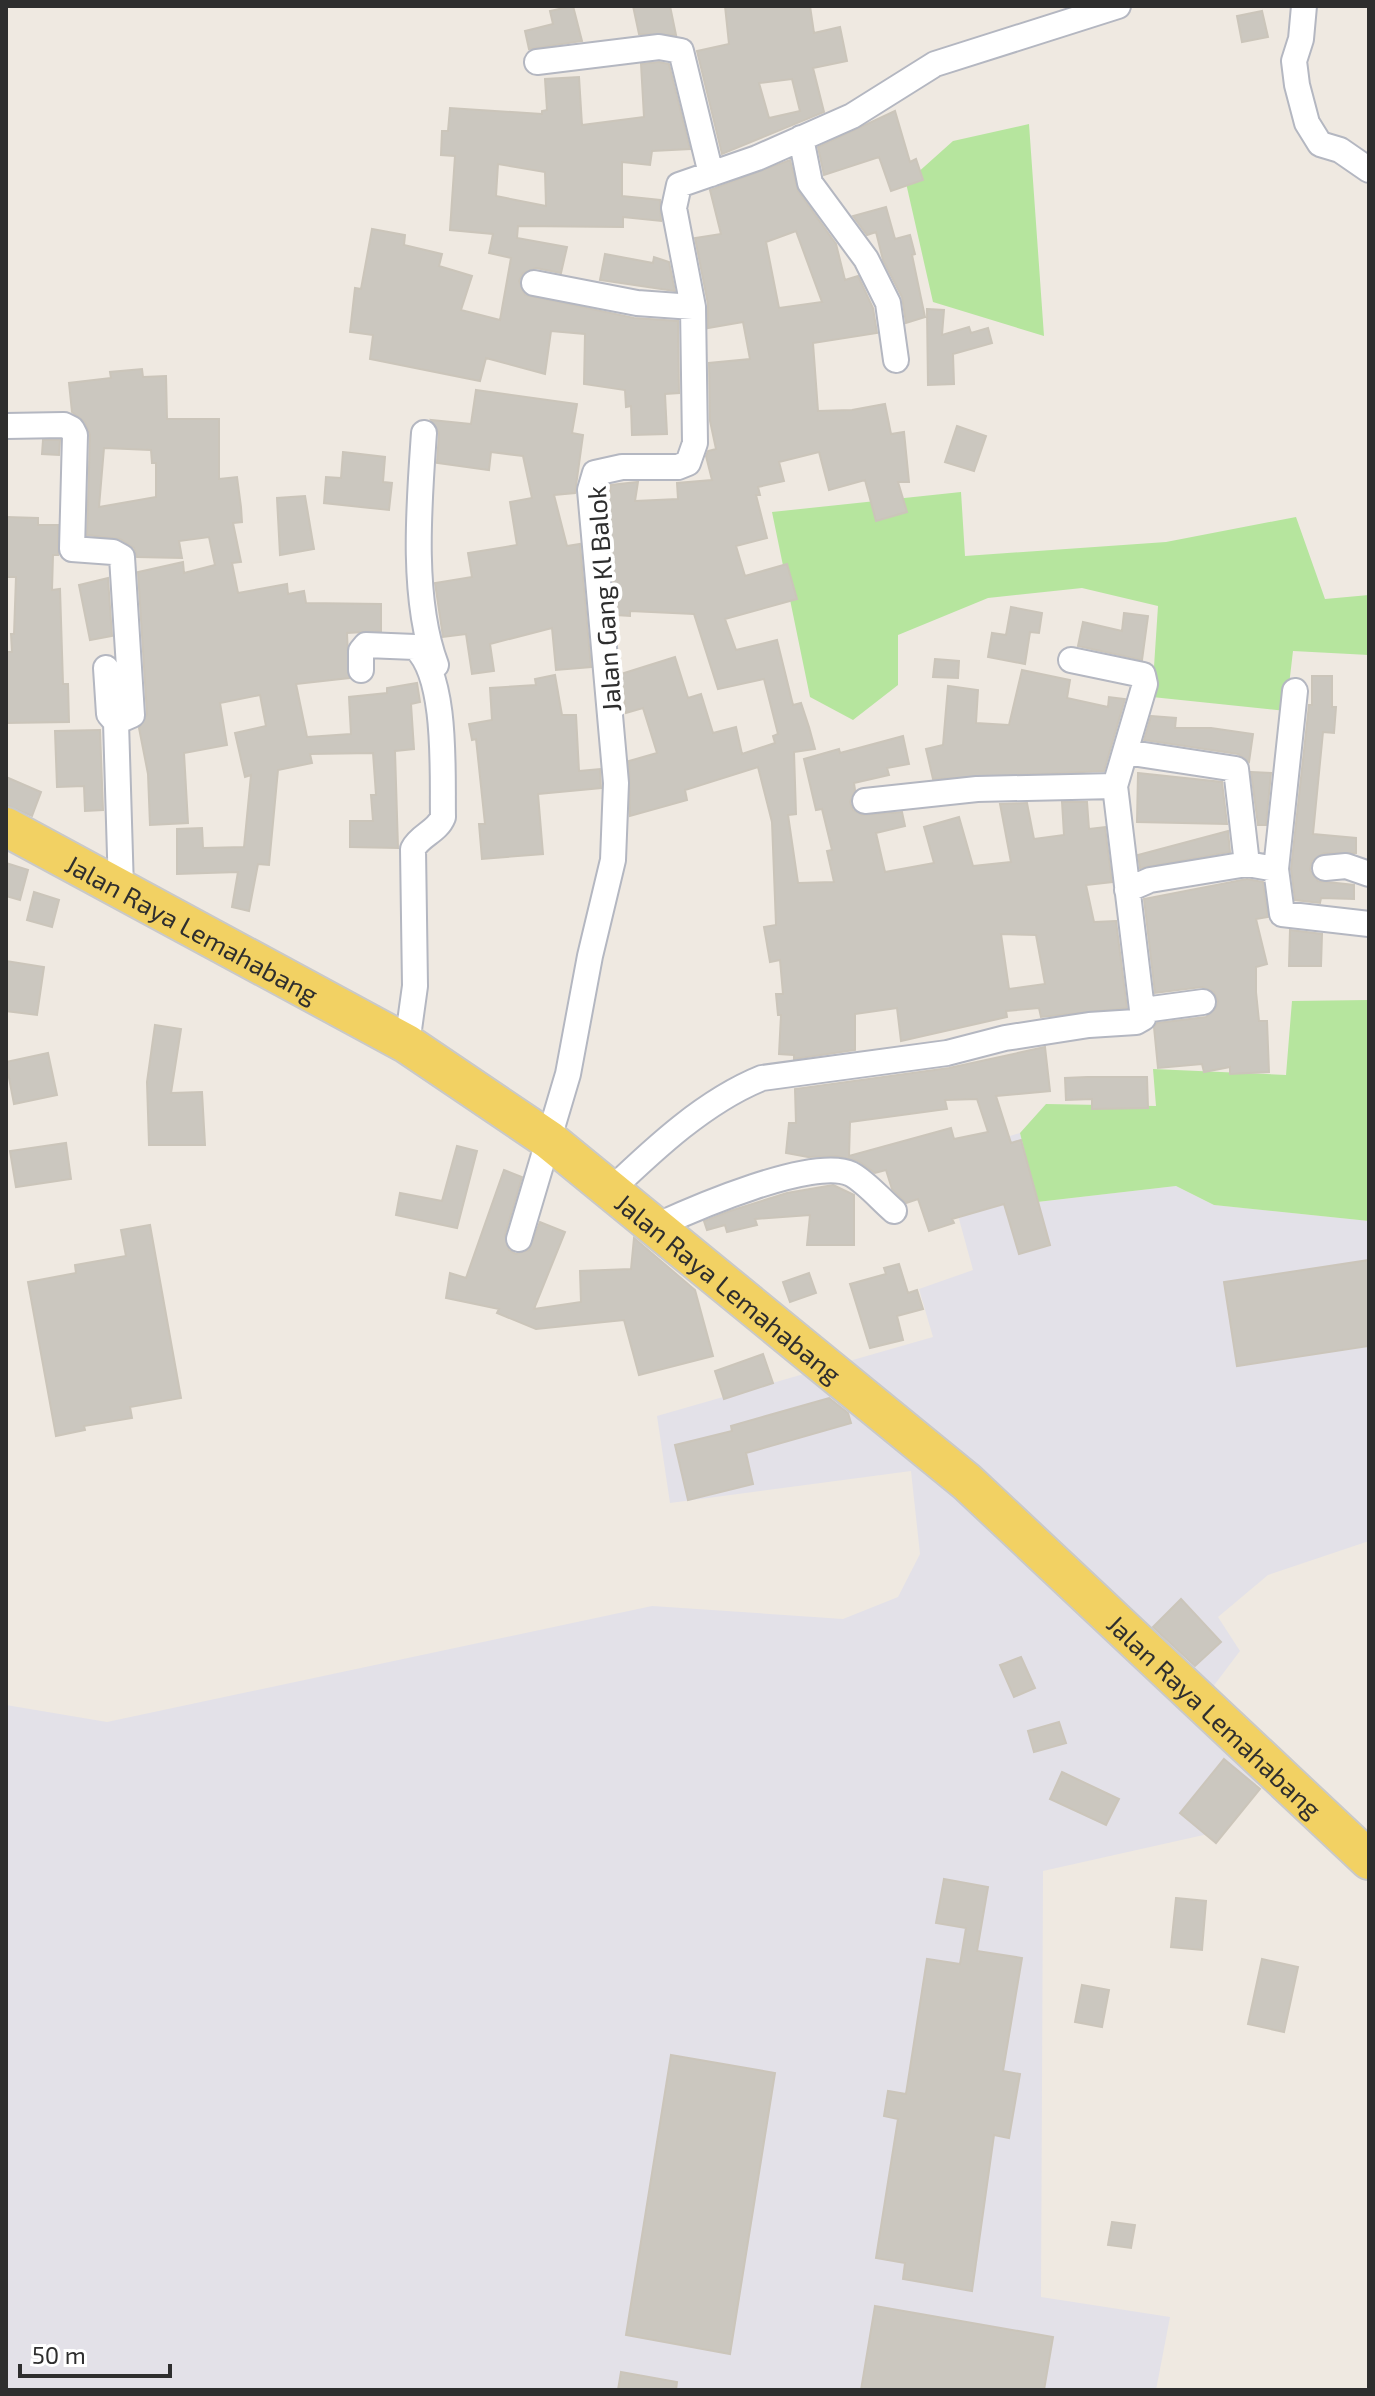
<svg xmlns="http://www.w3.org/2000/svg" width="1375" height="2396" font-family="'Exo 2',sans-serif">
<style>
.industrial{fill:#e3e1e8}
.green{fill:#b6e59e}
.building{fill:#cbc7bf;stroke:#cbc5ba;stroke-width:2;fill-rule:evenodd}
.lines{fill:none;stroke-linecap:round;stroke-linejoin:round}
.street-casing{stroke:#b4b7c1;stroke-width:28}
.primary-casing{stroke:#c9c9c9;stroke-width:42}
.street{stroke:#fff;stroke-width:24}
.primary{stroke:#f2d163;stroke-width:38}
.labels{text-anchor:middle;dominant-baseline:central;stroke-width:8;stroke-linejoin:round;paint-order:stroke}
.street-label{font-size:26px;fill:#2e2e2e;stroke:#fff}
</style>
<rect width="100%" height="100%" fill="#efe9e1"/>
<path class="industrial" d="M1020 1133 1038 1202 1176 1186 1214 1205 1369 1221V1541L1268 1575 1218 1617 1240 1651 1212 1688 1280 1754 1217 1832 1043 1871 1041 2297 1170 2317 1156 2390H6V1705L107 1722 652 1606 843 1619 898 1597 920 1554 911 1471 670 1503 657 1416 933 1337 919 1289 973 1270 942 1157Z"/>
<path class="green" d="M1029 124 1044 336 933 302 906 183 953 141Z
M961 492 965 556 1166 542 1296 517 1325 599 1369 595V655L1293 651 1286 711 1152 697 1158 606 1082 588 988 598 898 635V685L853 720 810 697 772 512Z
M1369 1000V1221L1214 1205 1176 1186 1037 1202 1020 1133 1046 1104 1156 1106 1153 1069 1286 1075 1292 1001Z"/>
<path class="building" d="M573 6 582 41 529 49 525 31 553 24 550 11Z
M633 6H670L676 35 639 34Z
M725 6H810L814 33 840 27 847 61 813 68 824 112 722 154 697 51 729 44ZM792 79 800 111 769 118 759 83Z
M1262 11 1268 37 1242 42 1237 16Z
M659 62 669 64 690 149 652 151 650 165 622 162V196L660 200 661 221 623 217V227L518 226 517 238 567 247 561 273 536 268 523 273 519 281 525 295 634 318 678 321 679 393 665 394 667 434 632 435 631 406 626 407 625 390 584 384 585 334 551 331 545 374 486 358 480 381 370 359 373 335 350 332 355 288 361 289 372 229 405 235 404 245 442 254 439 266 472 276 461 310 500 320 511 258 489 253 493 234 450 230 455 156 441 155 442 131H448L450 108 542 114V111L547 110 545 79 579 77 582 125 644 117 641 64ZM498 164 545 172 546 206 496 196Z
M895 111 910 162 916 159 923 180 891 191 879 157 824 175 818 147Z
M790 160 798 191 836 244 845 280 858 276 873 308 877 333 813 343 818 411 852 410 885 404 891 434 904 432 909 482H898L907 512 876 521 865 480 829 490 819 452 779 462 784 481 758 487 760 495H756L767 538 736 546 745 576 787 564 797 599 725 619 736 650 777 640 793 705 801 703 809 727 815 749 794 752 796 814 788 815 798 883 834 882 827 851 832 850 822 809 816 810 804 759 839 749 840 753 903 736 909 764 887 768 889 775 854 783 855 790 850 802 853 810 862 815 902 812 905 826 876 833 885 872 934 863 924 827 959 817 973 866 1011 862 1000 804 1027 803 1034 839 1064 835 1062 802H1087L1089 829 1105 827 1112 882 1086 885 1094 922 1116 921 1127 1008 1041 1017 1039 1008 1006 1011 1007 1017 901 1041 897 1008 855 1014V1050L794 1059V1055L779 1054 781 1015H778L776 994H783L780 960 770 962 764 927 776 925 772 822 758 767 685 790 687 800 630 816 629 761 657 753 643 708 626 713 621 674 675 657 688 698 701 694 713 733 736 727 742 754 775 743 773 736 778 734 764 679 718 689 694 614 630 611V616L616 615 607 512 611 485 638 482 635 501 678 499 677 483 712 480 706 456 708 451 716 449 710 421 709 363 750 359 743 322 708 328V304L695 238 721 234 710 190ZM796 231 822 302 779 308 766 242ZM1001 934 1036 935 1045 984 1009 989Z
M886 207 895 239 910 235 915 254 912 255 925 317 906 323 902 297 883 260 876 232 867 235 853 216Z
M605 254 653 263 654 257 669 262 675 291 600 280Z
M927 309 944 310 942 335 969 327 971 333 988 328 992 343 953 354 954 384 928 385Z
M142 369 143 377 166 376 167 419H219V479L237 477 241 507 242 522 233 523 241 562 232 563 238 593 287 584 288 594 304 591 306 603 381 604V631L347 633 349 678 296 684 307 737 351 734 349 697 387 693V688L417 683 420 702 411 704 414 749 395 751 398 848 350 847V821H373L371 795H376L373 753 310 754 312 763 278 770 269 865 258 864 249 911 232 907 238 872 177 874V829L202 828 203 848 244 847 251 775 245 777 235 733 266 726 260 695 220 703 227 745 184 753 188 823 150 825 148 774 139 728 147 714 138 572 183 562 184 573 215 565 209 537 179 541 182 558 137 557 134 548 120 539 87 535 90 435 85 422 72 412 69 383 111 378 110 372ZM104 448 151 450 152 463H156V497L99 507Z
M476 390 577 404 572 433 583 435 575 493 554 495 567 546 580 544 591 667 556 670 552 628 490 644 494 671 472 674 466 634 443 637 435 583 472 577 468 553 517 545 510 502 532 498 523 456 491 452 489 470 437 463 439 433 431 420 471 424Z
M957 426 986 436 974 471 945 462Z
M43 440H60L59 455 42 454Z
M343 452 385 457 383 482 392 483 389 510 324 503 326 477 341 478Z
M305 496 314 549 280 555 277 498Z
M6 517 38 518V525H58V555H53L52 590 60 589 63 684H68L69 722 6 723V652H12L11 634H14L16 577H6Z
M108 578 112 636 90 640 79 585Z
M1011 607 1042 613 1039 633 1030 632 1025 664 988 657 992 633 1006 635Z
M1124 613 1148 616 1142 660 1078 646 1083 622 1122 631Z
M935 659 959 661 958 678 933 677Z
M1022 670 1070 680 1067 698 1108 707 1109 697 1125 699 1104 771 933 779 926 749 943 745 948 686 978 690 976 723 1009 725Z
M555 675 562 715H576L579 771 600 769 601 788 538 794 543 854 482 859 479 824H485L476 739 472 740 469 724 492 720 490 688 536 685 535 679Z
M1312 676H1332V707H1336L1334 733 1323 732 1313 834 1356 838V853H1324L1312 861 1310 870 1318 881 1354 885V899L1321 898 1320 903 1295 900 1291 869 1309 705H1312Z
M1151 716 1176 718 1175 728H1211L1253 734 1249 762 1238 754 1144 740Z
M100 730 103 810 85 811 84 786 57 787 55 731Z
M1251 772 1271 773 1266 825H1258Z
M1138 773 1222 782 1227 824 1137 822Z
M6 777 41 792 32 816 6 805Z
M1228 831 1230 852 1140 868 1138 855Z
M6 863 28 870 20 900 6 896Z
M1247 879 1263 882 1268 917 1256 919 1267 964 1256 967V992L1259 1021H1267L1269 1072 1230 1074V1067L1204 1072 1202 1064 1158 1068 1154 1027 1157 1023 1206 1017 1216 1008 1218 1001 1214 992 1202 987 1155 993 1144 899Z
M34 892 59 900 52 927 27 920Z
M1290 930 1322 934 1321 966H1289Z
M6 961 44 967 37 1015 6 1011Z
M155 1025 181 1029 171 1093 202 1092 205 1145H149L147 1082Z
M1045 1047 1050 1091 996 1096 1011 1143 1021 1140 1050 1245 1019 1254 1004 1204 952 1219 954 1223 929 1231 918 1199 906 1203 892 1189 886 1170 875 1173 858 1161 837 1156 808 1157 786 1153 789 1123H796L795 1089 949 1068ZM977 1099 988 1132 954 1139 951 1128 849 1156 850 1122 947 1109 945 1100Z
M48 1053 57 1095 14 1104 6 1062Z
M1087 1077H1147L1148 1108 1092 1109V1099L1066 1100 1065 1078Z
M66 1143 71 1179 16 1187 10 1151Z
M457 1146 477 1151 457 1228 396 1215 400 1193 442 1201Z
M504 1170 522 1177 505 1235 509 1250 516 1254 529 1250 540 1222 565 1232 534 1309 581 1302 580 1271 631 1269 634 1238 695 1290 713 1356 639 1375 624 1320 536 1329 497 1313 499 1309 446 1298 450 1273 466 1278Z
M833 1185 854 1195V1245H807L810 1215 755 1219 757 1225 727 1232 725 1225 707 1230 704 1221 730 1211 787 1193Z
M150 1225 181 1398 130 1407 132 1418 84 1426 85 1430 56 1436 28 1282 76 1273 75 1265 126 1256 121 1230Z
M1369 1260V1346L1237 1366 1224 1282Z
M899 1264 908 1293 917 1290 923 1309 897 1316 903 1340 870 1348 850 1284 886 1274 884 1268Z
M809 1273 816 1293 790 1302 783 1282Z
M763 1354 773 1383 724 1399 715 1371Z
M829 1398 848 1413 851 1423 746 1453 753 1484 688 1500 675 1445 732 1431 731 1426Z
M1181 1599 1221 1642 1195 1666 1153 1627Z
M1021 1657 1035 1688 1014 1697 1000 1665Z
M1059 1722 1066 1743 1034 1752 1028 1731Z
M1224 1759 1260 1789 1216 1843 1180 1813Z
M1062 1772 1119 1799 1106 1825 1050 1799Z
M944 1879 988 1887 977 1951 1022 1958 1003 2071 1020 2074 1009 2138 994 2135 972 2291 903 2279 905 2263 876 2258 898 2119 884 2116 888 2091 906 2094 927 1959 960 1964 966 1928 936 1923Z
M1176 1898 1206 1901 1202 1950 1171 1947Z
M1262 1959 1298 1967 1284 2032 1248 2024Z
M1082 1985 1109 1990 1102 2027 1075 2022Z
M671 2055 775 2073 730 2354 626 2335Z
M1112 2222 1135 2225 1131 2248 1108 2245Z
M875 2306 1053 2337 1044 2390H861Z
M621 2372 677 2382 676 2390H618Z"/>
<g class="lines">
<defs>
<path id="street" d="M1304 6 1301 39 1294 61 1297 85 1307 123 1320 144 1340 150 1369 170
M537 62 659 47 681 51 711 174
M801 138 810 183 866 259 888 303 896 360
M534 283 637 303 693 307
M6 426 64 425 72 429 75 435 72 549 113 552 122 557 132 715 116 722
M424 433C419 503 411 599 436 665
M1071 660 1143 675 1145 684 1125 752
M106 668 109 714 116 722 121 889
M361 670V651L366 645 415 647C448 677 442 775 443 817 437 832 420 835 413 849L415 986 407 1044
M1295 691 1276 869 1282 914 1369 924
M865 801 977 789 1115 786
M1325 868 1346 866 1369 874
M1127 890 1150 880 1247 864
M1144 1010 1203 1002
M611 1190C655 1148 705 1101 762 1078L947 1053 1005 1038 1089 1025 1136 1022 1143 1018 1115 786 1125 752 1236 769 1247 864 1276 869
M656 1226C693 1209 814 1156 851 1174 866 1182 881 1200 894 1211
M519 1239 568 1074 590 956 613 860 616 783 590 490 595 473 622 467H678L688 463 695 443 693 307 674 208 679 185 757 158 852 116 935 64 1118 6"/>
<g id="primary">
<path id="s1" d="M6 827 407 1044 549 1140 967 1482 1369 1860"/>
</g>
</defs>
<use href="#street" class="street-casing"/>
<use href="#primary" class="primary-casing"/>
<use href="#street" class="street"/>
<use href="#primary" class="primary"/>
</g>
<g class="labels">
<g class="street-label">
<text transform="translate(603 599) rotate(-94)">Jalan Gang Kl Balok</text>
<text stroke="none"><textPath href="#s1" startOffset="212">Jalan Raya Lemahabang</textPath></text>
<text stroke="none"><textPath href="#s1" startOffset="860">Jalan Raya Lemahabang</textPath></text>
<text stroke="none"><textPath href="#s1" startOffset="1508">Jalan Raya Lemahabang</textPath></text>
</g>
</g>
<rect width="1375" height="2396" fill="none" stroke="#2e2e2e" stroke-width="16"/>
<path d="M20 2364v12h150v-12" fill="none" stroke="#2e2e2e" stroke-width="4"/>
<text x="32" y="2364" font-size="24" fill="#2e2e2e" stroke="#ffffff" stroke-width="6" paint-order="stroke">50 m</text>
</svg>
